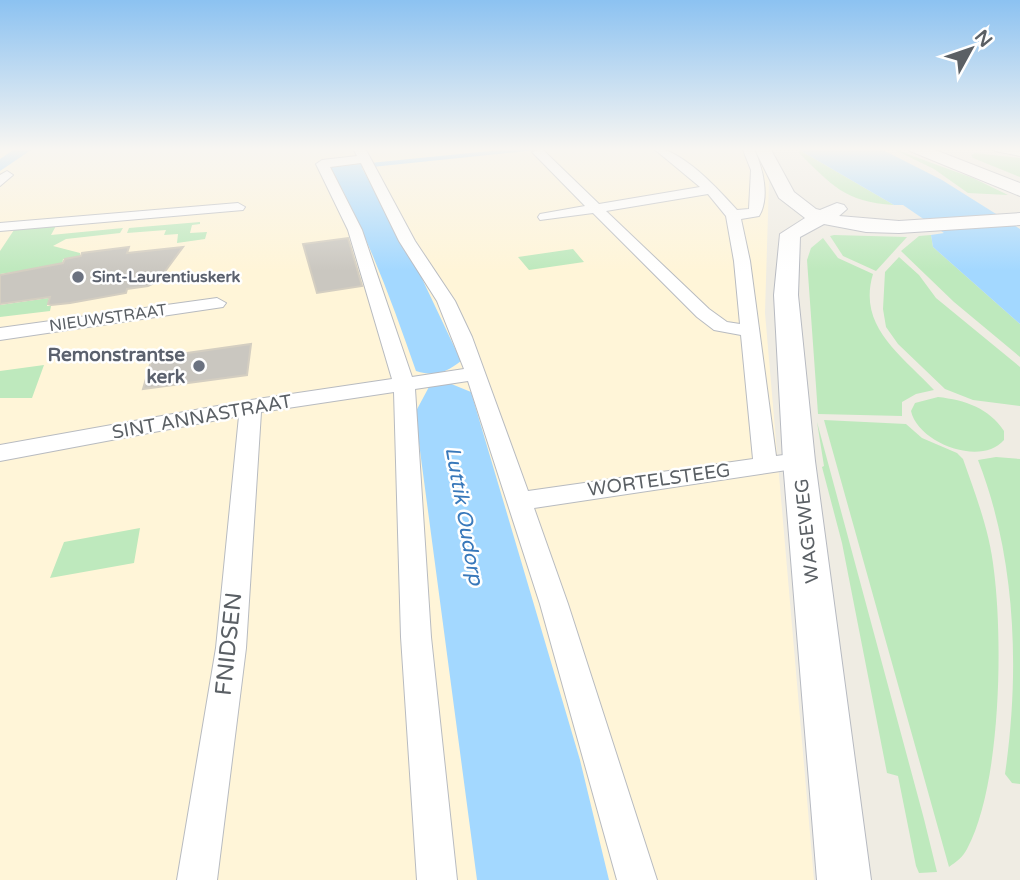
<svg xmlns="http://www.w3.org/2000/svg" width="1020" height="880" font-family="'Varela Round',sans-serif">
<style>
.commercial{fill:#fff5d8}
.green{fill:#bee9bd}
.water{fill:#a3d8ff}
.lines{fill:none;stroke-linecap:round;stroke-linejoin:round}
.canal{fill:#a3d8ff;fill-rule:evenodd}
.building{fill:#cac7c0;stroke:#d4cec1;stroke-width:2}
.street-casing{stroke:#b8bbc0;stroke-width:2}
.secondary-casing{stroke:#b7bac1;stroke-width:2}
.street{fill:#fff;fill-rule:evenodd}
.secondary{fill:#fff;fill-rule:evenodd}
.worship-dot{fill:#6b7280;stroke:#fff;stroke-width:2.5}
.labels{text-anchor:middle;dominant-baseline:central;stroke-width:5;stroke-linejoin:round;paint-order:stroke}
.far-worship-label{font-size:16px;font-weight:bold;fill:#5b616d;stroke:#fff;text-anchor:start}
.far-street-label{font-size:16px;fill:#5b6065;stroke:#fff}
.worship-label{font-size:19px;font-weight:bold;fill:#5b616d;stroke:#fff;text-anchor:end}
.street-label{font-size:19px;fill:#5b6065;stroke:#fff}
.water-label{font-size:21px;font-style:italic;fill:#3878ba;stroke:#fff}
.near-street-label{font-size:23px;fill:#5b6065;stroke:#fff}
</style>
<rect width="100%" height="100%" fill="#efece3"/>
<path class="commercial" d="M0 148H754L767 166 769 181 765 313 814 880H0Z"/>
<path class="green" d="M891 148 973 178 1008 195 968 193 934 169Z
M801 151 894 205C844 202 832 185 798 152Z
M975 153 1020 158V177L973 158 971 155Z
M200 222V224L192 225 190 233 207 232 205 239 177 243 178 234 164 235 166 230 127 233 129 228Z
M57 224 51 235 123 228 120 233 66 239 53 246 80 253V257L63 259 62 265 0 274V251L16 227Z
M834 235 907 237 876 271 843 256 830 236Z
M931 235 933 247 1020 324V357L954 302 901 251 919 236Z
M823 238 838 258 873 274C857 327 902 355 934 390L916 394 902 402V416L818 414 807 260 811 248Z
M573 249 584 262 529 270 518 257Z
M899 257 919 275 936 298 1020 367V406L973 400 945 389 898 344 886 327 883 309 885 272Z
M49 298 47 306H51L50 311 0 317V305Z
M44 365 32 398H0V371Z
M938 397C965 400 989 408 1004 431V440C981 467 918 443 911 411L915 403Z
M824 420 906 424 922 438 957 453 963 459C976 496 990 532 994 571 1003 642 1001 786 967 849 963 857 956 862 949 867Z
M817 422 924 819 937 872 919 873 916 866 898 776 887 773 842 543 822 467 824 466Z
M996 457 1020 459V784L1012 783 1005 774C1020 671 1016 557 978 460Z
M140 528 134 563 50 578 64 542Z"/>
<path class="water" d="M521 148H557L362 168 417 268 461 361C445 373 435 377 416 371 392 302 366 231 330 167Z
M796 148H879L942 180 1020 229V324L933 247 931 235 944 233 903 205H894Z
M449 383 471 392 580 760 609 880H477L415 413 430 385Z"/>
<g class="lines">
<path class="canal" d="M16 148H34L0 171V159Z"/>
</g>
<path class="building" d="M348 238 362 286 317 293 303 244Z
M129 247 127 253 183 247 158 281 148 286 127 289 126 293 70 303 51 305 48 304 50 297 0 304V275L63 263 65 259 81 256 82 253Z
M251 344 247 375 143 389 152 358Z"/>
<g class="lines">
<defs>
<path id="street" d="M353 148H365L415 241 455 301 472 337 528 491 753 459 741 335 714 330 697 317 593 213 540 220 538 217 540 214 585 206 532 152 542 149 599 204 700 187 653 148C680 147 719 190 737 210L749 209 751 170 743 150 757 148 755 151C763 169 770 198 759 216L741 219 750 261 776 456 799 453 807 455 811 461 807 467 534 508 568 604 657 880H617L540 604 468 381 415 389 431 637 457 880H417L401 637 394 392 261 412 246 648 217 880H177L216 648 239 416 0 461V445L251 400 392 379 348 230 316 164 322 160 357 156ZM361 163 399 241 437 301 464 369 412 377 362 230 330 167ZM708 194 726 216 734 261 740 324 727 322 709 309 606 211Z
M7 171 13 175 0 186V175Z
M238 203 245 207 243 210 0 231V223Z
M217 298 226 303 223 307 0 340V328Z"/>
<path id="secondary" d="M754 148H770L794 192 816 209 820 210 837 203 844 205 847 209 839 216 899 221 1020 213V225L899 233 866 232 824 224 800 237 798 295 815 461 871 880H817L783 461 774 295 780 234 805 218 779 198Z
M908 148H930L1020 183V196L910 151Z
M993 148H1020V156L995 151Z"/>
</defs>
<use href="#street" class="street-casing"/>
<use href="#secondary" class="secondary-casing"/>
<use href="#street" class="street"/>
<use href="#secondary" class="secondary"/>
</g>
<linearGradient id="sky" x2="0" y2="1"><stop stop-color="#8cc2f1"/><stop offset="0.55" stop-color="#f8f6f2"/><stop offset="1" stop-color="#f8f6f2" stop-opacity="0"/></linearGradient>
<rect width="1020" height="271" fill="url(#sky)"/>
<g class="worship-dot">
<circle cx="78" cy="277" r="7"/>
<circle cx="199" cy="366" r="7"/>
</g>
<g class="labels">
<g class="far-worship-label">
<text x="92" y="277">Sint-Laurentiuskerk</text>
</g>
<g class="far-street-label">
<text transform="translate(108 318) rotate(-8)">NIEUWSTRAAT</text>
</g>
<g class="worship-label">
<text x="185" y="355">Remonstrantse<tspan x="185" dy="22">kerk</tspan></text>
</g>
<g class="street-label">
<text transform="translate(202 417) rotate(-10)">SINT ANNASTRAAT</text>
<text transform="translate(659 480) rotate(-8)">WORTELSTEEG</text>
<text transform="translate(807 531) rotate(-96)">WAGEWEG</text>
</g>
<g class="water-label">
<text transform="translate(464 516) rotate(80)">Luttik Oudorp</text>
</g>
<g class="near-street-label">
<text transform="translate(229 644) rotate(-84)">FNIDSEN</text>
</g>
</g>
<g transform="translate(971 49) rotate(50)" stroke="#ffffff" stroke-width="5" paint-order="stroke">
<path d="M0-5L12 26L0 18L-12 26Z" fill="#5b6065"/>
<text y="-10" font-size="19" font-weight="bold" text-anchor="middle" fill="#5b6065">N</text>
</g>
</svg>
